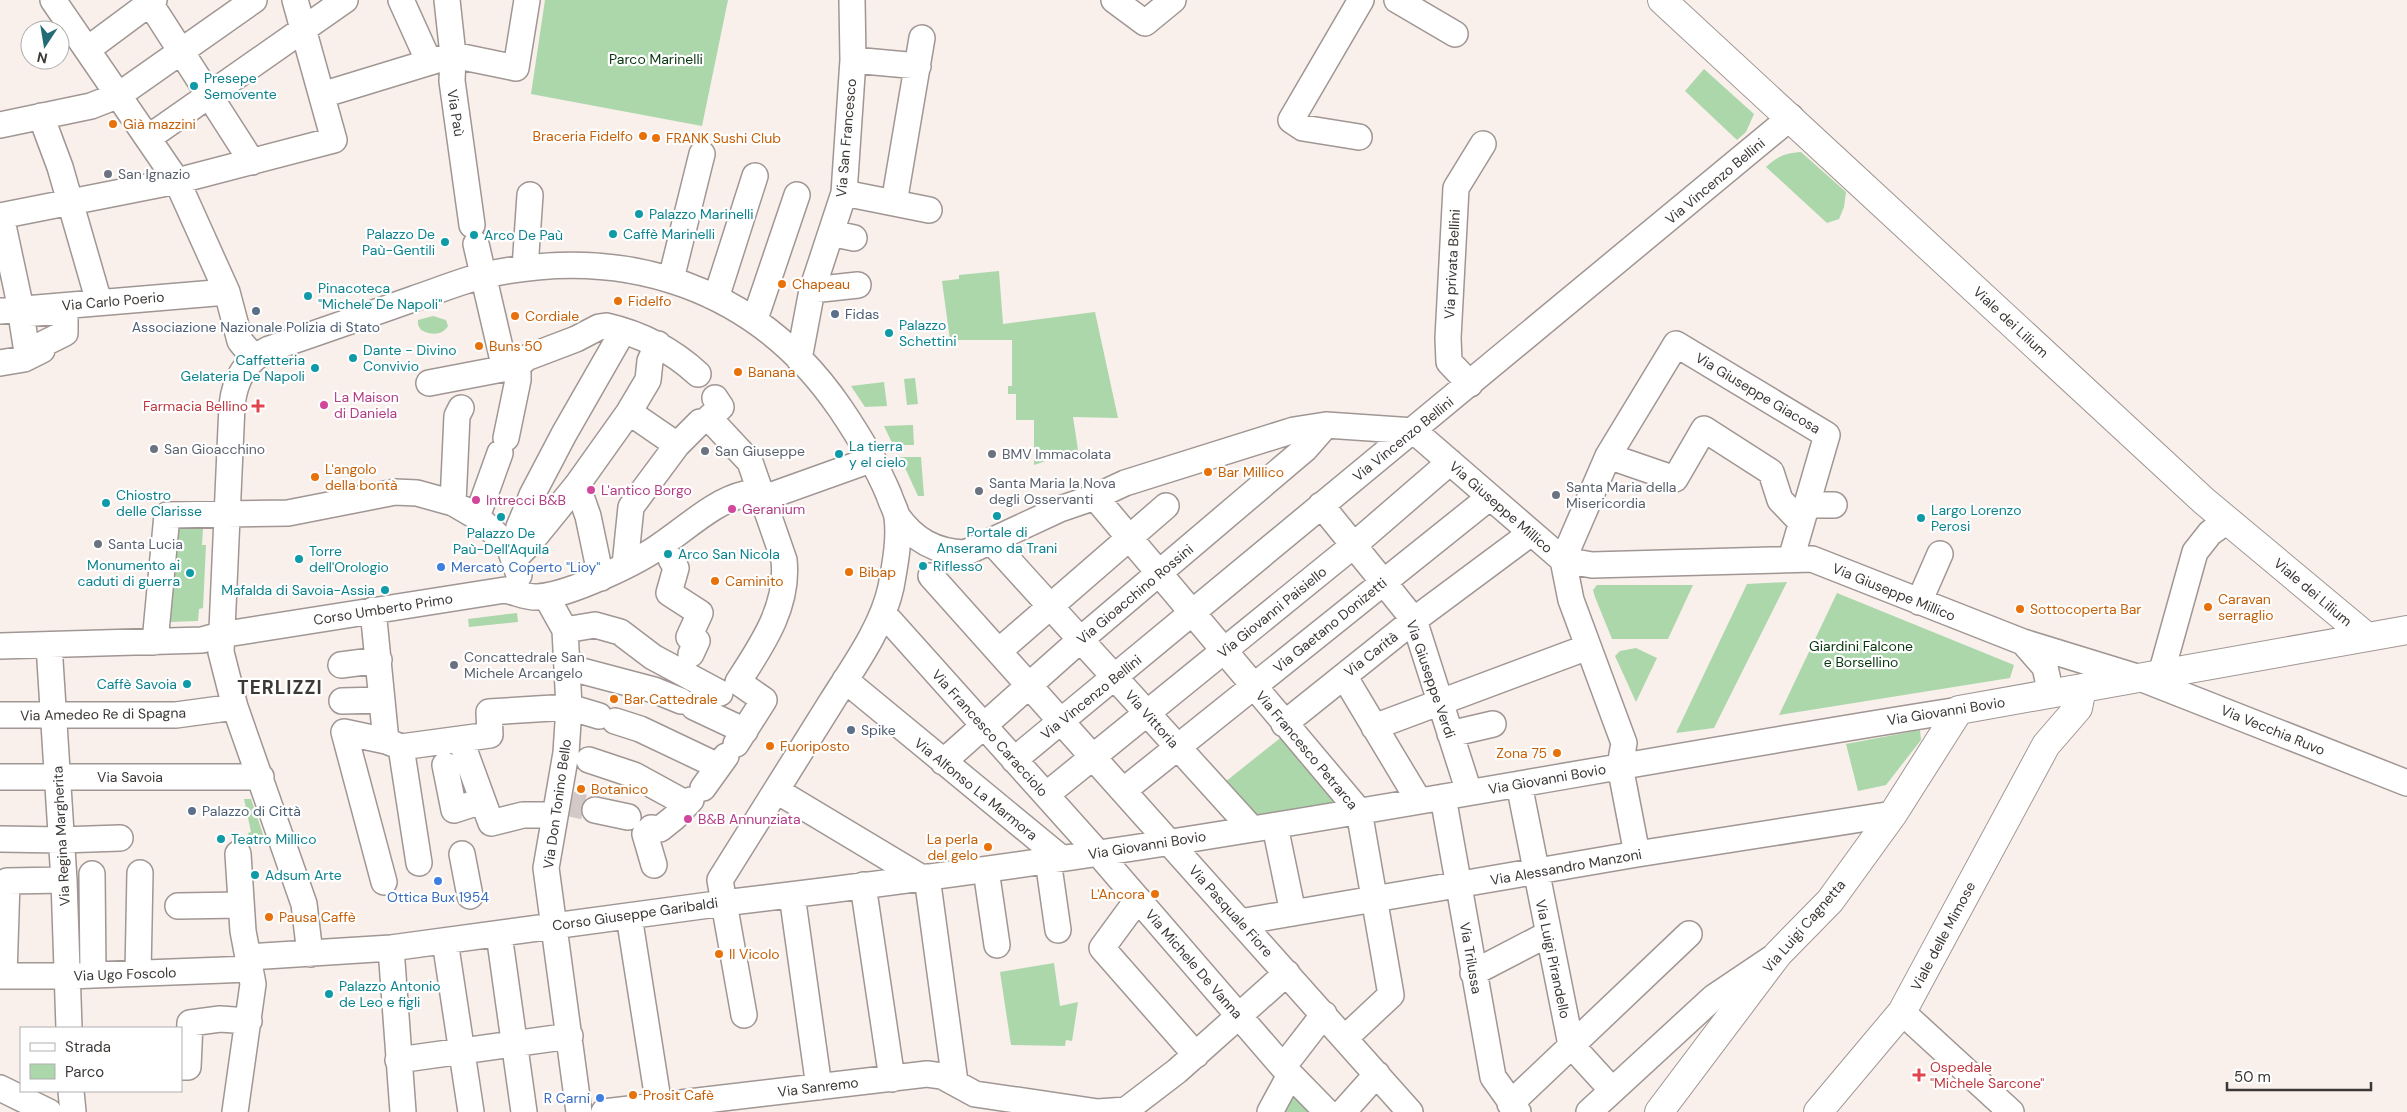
<svg xmlns="http://www.w3.org/2000/svg" width="2407" height="1112" font-family="'DM Sans',sans-serif">
<style>
.green{fill:#abd7ab}
.lines{fill:none;stroke-linecap:round;stroke-linejoin:round}
.minor-tunnel{stroke:#d3cac7;stroke-width:25;stroke-dasharray:25 12;stroke-linecap:butt}
.minor-casing{stroke:#a09693;stroke-width:28}
.major-casing{stroke:#a09693;stroke-width:30}
.minor{stroke:#fff;stroke-width:25}
.major{stroke:#fff;stroke-width:28}
.culture-dot{fill:#0f9aa8;stroke:#fff;stroke-width:2}
.food-dot{fill:#e8710a;stroke:#fff;stroke-width:2}
.worship-dot{fill:#6b7280;stroke:#fff;stroke-width:2}
.service-dot{fill:#5c6f8a;stroke:#fff;stroke-width:2}
.hotel-dot{fill:#d1479c;stroke:#fff;stroke-width:2}
.health-dot{fill:#e0444e;stroke:#fff;stroke-width:2}
.shop-dot{fill:#3f7fe0;stroke:#fff;stroke-width:2}
.labels{text-anchor:middle;dominant-baseline:central;stroke-width:4.5;stroke-linejoin:round;paint-order:stroke}
.park-label{font-size:14px;fill:#05350c;stroke:#fff}
.culture-label{font-size:14px;fill:#0d838f;stroke:#fff;text-anchor:start}
.street-label{font-size:14px;fill:#3c3836;stroke:#fff}
.food-label{font-size:14px;fill:#c56008;stroke:#fff;text-anchor:start}
.worship-label{font-size:14px;fill:#5b616d;stroke:#fff;text-anchor:start}
.service-label{font-size:14px;fill:#4e5e75;stroke:#fff;text-anchor:start}
.hotel-label{font-size:14px;fill:#b23c85;stroke:#fff;text-anchor:start}
.health-label{font-size:14px;fill:#be3a42;stroke:#fff;text-anchor:end}
.shop-label{font-size:14px;fill:#366cbe;stroke:#fff;text-anchor:start}
.district-label{font-size:19px;font-weight:bold;letter-spacing:1px;fill:#3c3836;stroke:#fff}
</style>
<rect width="100%" height="100%" fill="#f9efeb"/>
<path class="green" d="M545 0H728L702 126 531 94Z
M1704 69 1754 114 1746 132 1737 140 1685 91Z
M1801 152 1846 192 1844 207 1839 219 1827 223 1766 167C1777 156 1786 153 1801 152Z
M999 271 1003 324 1095 312 1118 418 1073 417 1078 450 1034 465V420H1016V394H1008V386H1012V340H950L942 281 959 279V275Z
M433 316 446 320 448 326C442 336 430 335 421 330L418 325V320Z
M915 378 918 404 907 405 904 379Z
M884 382 887 406 865 407 851 386Z
M913 425 914 445H893L884 426Z
M900 457H921L924 496H918Z
M178 528 203 529 202 545H206L203 608 199 609 198 621 170 622Z
M1787 582 1714 728 1676 733 1747 584Z
M1597 585H1693L1668 639H1612L1595 597 1593 590Z
M1837 593 2014 665 2010 678 1779 715Z
M517 613 518 622 469 627 468 619Z
M1636 648 1657 658 1636 702 1615 656 1620 651Z
M1920 730 1921 740 1886 785 1858 791 1846 744Z
M1284 735 1338 800 1335 803 1247 818 1220 786Z
M244 799H251L265 840 250 841 248 833 251 832Z
M1054 963 1060 1006 1078 1002 1072 1041 1066 1040 1065 1046 1011 1045 1000 972Z
M1293 1096 1310 1112H1284Z"/>
<g class="lines">
<path class="minor-tunnel" d="M571 804 584 807"/>
<defs>
<path id="minor" d="M53 0 177 181 227 292 240 341 254 358
M148 0 252 162
M401 0 429 62
M447 0 453 55 452 81 472 225
M1114 0 1145 23 1173 0
M1397 0 1455 34
M88 49 154 0
M853 60 918 66
M322 95 453 55 516 68 527 0
M41 116 60 167 99 302
M0 125 91 106 119 95 254 0
M1359 137 1303 128 1291 120 1361 0
M148 138 345 0
M844 193 929 210
M894 203 922 38
M0 216 177 181 334 140 295 0
M1 216 21 309
M831 233 854 238
M476 244 505 369
M525 268 530 195
M671 279 702 154
M812 290 858 285
M716 298 755 176
M758 310 797 195
M0 311 227 292
M65 311V333L27 352 21 314Z
M799 359 812 290 844 193 853 60 852 0
M0 363 24 359 42 350
M429 383 518 366 526 358 576 339 599 327 606 326C641 334 672 350 698 374
M1470 384 1449 362 1448 338 1456 188 1483 144
M715 398 721 407 709 418 750 462 784 560C789 606 762 645 738 682L764 700 736 744
M629 412 677 445
M506 438 518 380V366
M1608 456 1675 479 1704 429 1771 472 1780 500 1801 522
M577 485 588 516 601 578
M1095 497 1359 811 1391 995 1345 1038
M764 498 873 459
M453 503 457 416 461 408
M1321 505 1414 620 1469 792
M1806 505H1834
M897 516C914 540 935 552 965 553L1060 509 1095 497 1125 483 1294 430 1326 425 1414 431 1563 560 1592 565 1812 559 2023 642 2140 678 2407 783
M477 517 500 453
M549 517 529 503 532 495 564 434 623 331
M519 527 529 503
M992 542 1252 829
M514 559 529 544 577 485 629 412 648 380 650 361 658 344
M671 559 676 568 669 593 700 613 689 637 697 641 691 654
M1563 560 1608 456 1676 344 1827 435 1791 559
M1563 560 1571 600 1624 743 1620 766 1637 854
M625 565 631 507 677 445 700 422
M931 576 1410 1112
M546 596 565 630 569 707 566 753 546 868 579 1112
M1919 602 1940 554
M373 610 386 741
M883 613 1098 853 1283 1067 1327 1112
M565 630 595 625 620 632 653 657 720 693
M155 642 167 515 288 513 395 492 417 493 453 503 477 517 509 546 519 575
M2023 642 2045 667 2051 694
M49 645 64 880 69 1028
M0 646 202 640 220 635 505 590C516 592 527 598 538 597 569 595 639 562 664 543 689 526 715 501 745 494 751 493 758 497 764 498
M999 651 1166 506
M341 665 379 660
M567 667 654 690 681 701
M2161 674 2195 552 2210 533 2227 521
M1344 676 1419 801
M845 680 1061 858
M342 701 381 700
M694 707 745 731
M0 715H176L235 707
M615 721 640 729 718 766
M1284 724 1414 620 1531 533
M1374 727 1588 647
M1450 734 1493 724
M461 741 491 823 523 815H554
M401 747 419 863
M589 760 634 775 687 804
M1014 760 1791 117
M943 762 1080 640 1305 449 1326 425
M445 765 454 810 482 801
M0 777H261
M1519 784 1571 1045 1612 1090
M703 788 726 756
M777 791 922 878
M1123 791 1490 497
M1046 795 1354 545 1450 462
M1443 797 1493 1077 1518 1112
M595 810 628 817
M1275 826 1293 913
M0 839 61 840 120 838
M462 854 470 896
M1048 860 1058 930
M654 865 645 834 651 828 660 829 675 817 691 800
M986 870 997 945
M92 874 93 975
M927 877 955 1082
M384 882 344 732 386 741 401 747 490 735 489 712 569 707 599 716
M863 885 892 1079
M792 895 819 1087
M1138 899 1102 948 1196 1055
M178 906 241 905
M629 916 659 1106
M1240 922 1637 854 1893 814
M499 934 524 1112
M445 941 471 1112
M391 948 403 1112
M248 957 391 948 724 903 720 880C757 820 795 761 832 701 854 666 882 628 891 587 895 565 900 539 897 517 896 510 891 502 889 495 876 464 859 436 840 408 757 287 626 244 485 275 461 281 437 291 413 299 365 316 317 333 269 349 245 361 235 379 232 405L221 652 235 707 304 904 310 954
M138 973 140 873
M1473 973 1548 934
M0 976H68L250 969
M4 976 7 881 64 880
M1902 1012 2011 1112
M744 1015 724 903C901 882 1077 858 1253 829 1488 791 1723 747 1959 710
M398 1060 570 1036
M181 1067H188L190 1023 220 1019 249 1021
M1283 1067 1324 1014
M0 1088 49 1112
M71 1091 73 1112
M1510 1104 1689 934
M1126 1110 1177 1071 1287 973
M235 1112 253 984 243 931 238 854
M604 1112 927 1074 942 1076 975 1094 1098 1112 1126 1110
M1270 1112 1290 1075
M1343 1112 1377 1074
M1589 1112 1714 997 1772 958"/>
<path id="major" d="M1662 0 2204 501 2367 637
M1659 1112 1778 954 1830 901 1893 814 1959 710 2407 630
M1818 1112 1902 1012 2046 745 2078 708 2082 688"/>
</defs>
<use href="#minor" class="minor-casing"/>
<use href="#major" class="major-casing"/>
<use href="#minor" class="minor"/>
<use href="#major" class="major"/>
</g>
<g class="culture-dot">
<circle cx="194" cy="86" r="5"/>
<circle cx="639" cy="214" r="5"/>
<circle cx="613" cy="234" r="5"/>
<circle cx="474" cy="235" r="5"/>
<circle cx="445" cy="242" r="5"/>
<circle cx="308" cy="296" r="5"/>
<circle cx="889" cy="333" r="5"/>
<circle cx="353" cy="358" r="5"/>
<circle cx="315" cy="368" r="5"/>
<circle cx="839" cy="454" r="5"/>
<circle cx="106" cy="503" r="5"/>
<circle cx="997" cy="516" r="5"/>
<circle cx="501" cy="517" r="5"/>
<circle cx="1921" cy="518" r="5"/>
<circle cx="668" cy="554" r="5"/>
<circle cx="299" cy="559" r="5"/>
<circle cx="923" cy="566" r="5"/>
<circle cx="190" cy="573" r="5"/>
<circle cx="385" cy="590" r="5"/>
<circle cx="187" cy="684" r="5"/>
<circle cx="221" cy="839" r="5"/>
<circle cx="255" cy="875" r="5"/>
<circle cx="329" cy="994" r="5"/>
</g>
<g class="food-dot">
<circle cx="113" cy="124" r="5"/>
<circle cx="643" cy="136" r="5"/>
<circle cx="656" cy="138" r="5"/>
<circle cx="782" cy="284" r="5"/>
<circle cx="618" cy="301" r="5"/>
<circle cx="515" cy="316" r="5"/>
<circle cx="479" cy="346" r="5"/>
<circle cx="738" cy="372" r="5"/>
<circle cx="1208" cy="472" r="5"/>
<circle cx="315" cy="477" r="5"/>
<circle cx="849" cy="572" r="5"/>
<circle cx="715" cy="581" r="5"/>
<circle cx="2208" cy="607" r="5"/>
<circle cx="2020" cy="609" r="5"/>
<circle cx="614" cy="699" r="5"/>
<circle cx="770" cy="746" r="5"/>
<circle cx="1557" cy="753" r="5"/>
<circle cx="581" cy="789" r="5"/>
<circle cx="988" cy="847" r="5"/>
<circle cx="1155" cy="894" r="5"/>
<circle cx="269" cy="917" r="5"/>
<circle cx="719" cy="954" r="5"/>
<circle cx="633" cy="1095" r="5"/>
</g>
<g class="worship-dot">
<circle cx="108" cy="174" r="5"/>
<circle cx="154" cy="449" r="5"/>
<circle cx="705" cy="451" r="5"/>
<circle cx="992" cy="454" r="5"/>
<circle cx="979" cy="491" r="5"/>
<circle cx="1556" cy="495" r="5"/>
<circle cx="98" cy="544" r="5"/>
<circle cx="454" cy="665" r="5"/>
</g>
<g class="service-dot">
<circle cx="256" cy="311" r="5"/>
<circle cx="835" cy="314" r="5"/>
<circle cx="851" cy="730" r="5"/>
<circle cx="192" cy="811" r="5"/>
</g>
<g class="hotel-dot">
<circle cx="324" cy="405" r="5"/>
<circle cx="591" cy="490" r="5"/>
<circle cx="476" cy="500" r="5"/>
<circle cx="732" cy="509" r="5"/>
<circle cx="688" cy="819" r="5"/>
</g>
<g class="health-dot">
<path d="M255.5 398.5h5v5h5v5h-5v5h-5v-5h-5v-5h5z"/>
<path d="M1916.5 1067.5h5v5h5v5h-5v5h-5v-5h-5v-5h5z"/>
</g>
<g class="shop-dot">
<circle cx="441" cy="567" r="5"/>
<circle cx="438" cy="881" r="5"/>
<circle cx="600" cy="1098" r="5"/>
</g>
<g class="labels">
<g class="park-label">
<text x="656" y="59">Parco Marinelli</text>
<text x="1861" y="646">Giardini Falcone<tspan x="1861" dy="16">e Borsellino</tspan></text>
</g>
<g class="culture-label">
<text x="204" y="78">Presepe<tspan x="204" dy="16">Semovente</tspan></text>
<text x="649" y="214">Palazzo Marinelli</text>
<text x="435" y="234" text-anchor="end">Palazzo De<tspan x="435" dy="16">Paù-Gentili</tspan></text>
<text x="623" y="234">Caffè Marinelli</text>
<text x="484" y="235">Arco De Paù</text>
<text x="318" y="288">Pinacoteca<tspan x="318" dy="16">"Michele De Napoli"</tspan></text>
<text x="899" y="325">Palazzo<tspan x="899" dy="16">Schettini</tspan></text>
<text x="363" y="350">Dante - Divino<tspan x="363" dy="16">Convivio</tspan></text>
<text x="305" y="360" text-anchor="end">Caffetteria<tspan x="305" dy="16">Gelateria De Napoli</tspan></text>
<text x="849" y="446">La tierra<tspan x="849" dy="16">y el cielo</tspan></text>
<text x="116" y="495">Chiostro<tspan x="116" dy="16">delle Clarisse</tspan></text>
<text x="1931" y="510">Largo Lorenzo<tspan x="1931" dy="16">Perosi</tspan></text>
<text x="997" y="532" text-anchor="middle">Portale di<tspan x="997" dy="16">Anseramo da Trani</tspan></text>
<text x="501" y="533" text-anchor="middle">Palazzo De<tspan x="501" dy="16">Paù-Dell'Aquila</tspan></text>
<text x="309" y="551">Torre<tspan x="309" dy="16">dell'Orologio</tspan></text>
<text x="678" y="554">Arco San Nicola</text>
<text x="180" y="565" text-anchor="end">Monumento ai<tspan x="180" dy="16">caduti di guerra</tspan></text>
<text x="933" y="566">Riflesso</text>
<text x="375" y="590" text-anchor="end">Mafalda di Savoia-Assia</text>
<text x="177" y="684" text-anchor="end">Caffè Savoia</text>
<text x="231" y="839">Teatro Millico</text>
<text x="265" y="875">Adsum Arte</text>
<text x="339" y="986">Palazzo Antonio<tspan x="339" dy="16">de Leo e figli</tspan></text>
</g>
<g class="street-label">
<text transform="translate(456 113) rotate(81)">Via Paù</text>
<text transform="translate(846 138) rotate(-85)">Via San Francesco</text>
<text transform="translate(1715 181) rotate(-40)">Via Vincenzo Bellini</text>
<text transform="translate(1452 264) rotate(-87)">Via privata Bellini</text>
<text transform="translate(113 301) rotate(-5)">Via Carlo Poerio</text>
<text transform="translate(2011 322) rotate(43)">Viale dei Lilium</text>
<text transform="translate(1758 393) rotate(31)">Via Giuseppe Giacosa</text>
<text transform="translate(1403 439) rotate(-39)">Via Vincenzo Bellini</text>
<text transform="translate(1501 507) rotate(41)">Via Giuseppe Millico</text>
<text transform="translate(1894 592) rotate(22)">Via Giuseppe Millico</text>
<text transform="translate(2313 592) rotate(40)">Viale dei Lilium</text>
<text transform="translate(1135 594) rotate(-40)">Via Gioacchino Rossini</text>
<text transform="translate(383 609) rotate(-9)">Corso Umberto Primo</text>
<text transform="translate(1272 612) rotate(-39)">Via Giovanni Paisiello</text>
<text transform="translate(1330 625) rotate(-39)">Via Gaetano Donizetti</text>
<text transform="translate(1371 654) rotate(-38)">Via Carità</text>
<text transform="translate(1431 679) rotate(71)">Via Giuseppe Verdi</text>
<text transform="translate(1091 697) rotate(-39)">Via Vincenzo Bellini</text>
<text transform="translate(1946 711) rotate(-9)">Via Giovanni Bovio</text>
<text transform="translate(103 714) rotate(-1)">Via Amedeo Re di Spagna</text>
<text transform="translate(1152 719) rotate(48)">Via Vittoria</text>
<text transform="translate(2273 730) rotate(22)">Via Vecchia Ruvo</text>
<text transform="translate(990 733) rotate(48)">Via Francesco Caracciolo</text>
<text transform="translate(1307 750) rotate(50)">Via Francesco Petrarca</text>
<text x="130" y="777">Via Savoia</text>
<text transform="translate(1547 779) rotate(-10)">Via Giovanni Bovio</text>
<text transform="translate(976 789) rotate(39)">Via Alfonso La Marmora</text>
<text transform="translate(557 804) rotate(-82)">Via Don Tonino Bello</text>
<text transform="translate(61 836) rotate(-93)">Via Regina Margherita</text>
<text transform="translate(1147 845) rotate(-9)">Via Giovanni Bovio</text>
<text transform="translate(1566 867) rotate(-10)">Via Alessandro Manzoni</text>
<text transform="translate(1231 911) rotate(48)">Via Pasquale Fiore</text>
<text transform="translate(635 914) rotate(-8)">Corso Giuseppe Garibaldi</text>
<text transform="translate(1804 926) rotate(-49)">Via Luigi Cagnetta</text>
<text transform="translate(1943 936) rotate(-62)">Viale delle Mimose</text>
<text transform="translate(1471 958) rotate(80)">Via Trilussa</text>
<text transform="translate(1553 959) rotate(78)">Via Luigi Pirandello</text>
<text transform="translate(1194 964) rotate(49)">Via Michele De Vanna</text>
<text transform="translate(125 974) rotate(-2)">Via Ugo Foscolo</text>
<text transform="translate(818 1087) rotate(-7)">Via Sanremo</text>
</g>
<g class="food-label">
<text x="123" y="124">Già mazzini</text>
<text x="633" y="136" text-anchor="end">Braceria Fidelfo</text>
<text x="666" y="138">FRANK Sushi Club</text>
<text x="792" y="284">Chapeau</text>
<text x="628" y="301">Fidelfo</text>
<text x="525" y="316">Cordiale</text>
<text x="489" y="346">Buns 50</text>
<text x="748" y="372">Banana</text>
<text x="325" y="469">L'angolo<tspan x="325" dy="16">della bontà</tspan></text>
<text x="1218" y="472">Bar Millico</text>
<text x="859" y="572">Bibap</text>
<text x="725" y="581">Caminito</text>
<text x="2218" y="599">Caravan<tspan x="2218" dy="16">serraglio</tspan></text>
<text x="2030" y="609">Sottocoperta Bar</text>
<text x="624" y="699">Bar Cattedrale</text>
<text x="780" y="746">Fuoriposto</text>
<text x="1547" y="753" text-anchor="end">Zona 75</text>
<text x="591" y="789">Botanico</text>
<text x="978" y="839" text-anchor="end">La perla<tspan x="978" dy="16">del gelo</tspan></text>
<text x="1145" y="894" text-anchor="end">L'Ancora</text>
<text x="279" y="917">Pausa Caffè</text>
<text x="729" y="954">Il Vicolo</text>
<text x="643" y="1095">Prosit Cafè</text>
</g>
<g class="worship-label">
<text x="118" y="174">San Ignazio</text>
<text x="164" y="449">San Gioacchino</text>
<text x="715" y="451">San Giuseppe</text>
<text x="1002" y="454">BMV Immacolata</text>
<text x="989" y="483">Santa Maria la Nova<tspan x="989" dy="16">degli Osservanti</tspan></text>
<text x="1566" y="487">Santa Maria della<tspan x="1566" dy="16">Misericordia</tspan></text>
<text x="108" y="544">Santa Lucia</text>
<text x="464" y="657">Concattedrale San<tspan x="464" dy="16">Michele Arcangelo</tspan></text>
</g>
<g class="service-label">
<text x="845" y="314">Fidas</text>
<text x="256" y="327" text-anchor="middle">Associazione Nazionale Polizia di Stato</text>
<text x="861" y="730">Spike</text>
<text x="202" y="811">Palazzo di Città</text>
</g>
<g class="hotel-label">
<text x="334" y="397">La Maison<tspan x="334" dy="16">di Daniela</tspan></text>
<text x="601" y="490">L'antico Borgo</text>
<text x="486" y="500">Intrecci B&amp;B</text>
<text x="742" y="509">Geranium</text>
<text x="698" y="819">B&amp;B Annunziata</text>
</g>
<g class="health-label">
<text x="248" y="406">Farmacia Bellino</text>
<text x="1930" y="1067" text-anchor="start">Ospedale<tspan x="1930" dy="16">"Michele Sarcone"</tspan></text>
</g>
<g class="shop-label">
<text x="451" y="567">Mercato Coperto "Lioy"</text>
<text x="438" y="897" text-anchor="middle">Ottica Bux 1954</text>
<text x="590" y="1098" text-anchor="end">R Carni</text>
</g>
<g class="district-label">
<text x="280" y="687">TERLIZZI</text>
</g>
</g>
<rect x="20" y="1027" width="162" height="65" fill="#ffffff" stroke="#b1afaf"/>
<rect x="30" y="1043" width="25" height="8" fill="#ffffff" stroke="#b1afaf"/>
<text x="65" y="1052" font-size="15" fill="#3c3836">Strada</text>
<rect x="30" y="1064" width="25" height="15" fill="#abd7ab" stroke="#b1afaf"/>
<text x="65" y="1077" font-size="15" fill="#3c3836">Parco</text>
<g transform="translate(45 45) rotate(192)"><circle r="24" fill="#ffffff" stroke="#b1afaf"/>
<path d="M0-4L9 19L0 12L-9 19Z" fill="#226c75"/>
<text y="-8" font-size="14" font-weight="bold" text-anchor="middle" fill="#3c3836">N</text>
</g>
<path d="M2227 1082v8h144v-8" fill="none" stroke="#3c3836" stroke-width="2.5"/>
<text x="2234" y="1082" font-size="15" fill="#3c3836" stroke="#ffffff" stroke-width="4" paint-order="stroke">50 m</text>
</svg>
